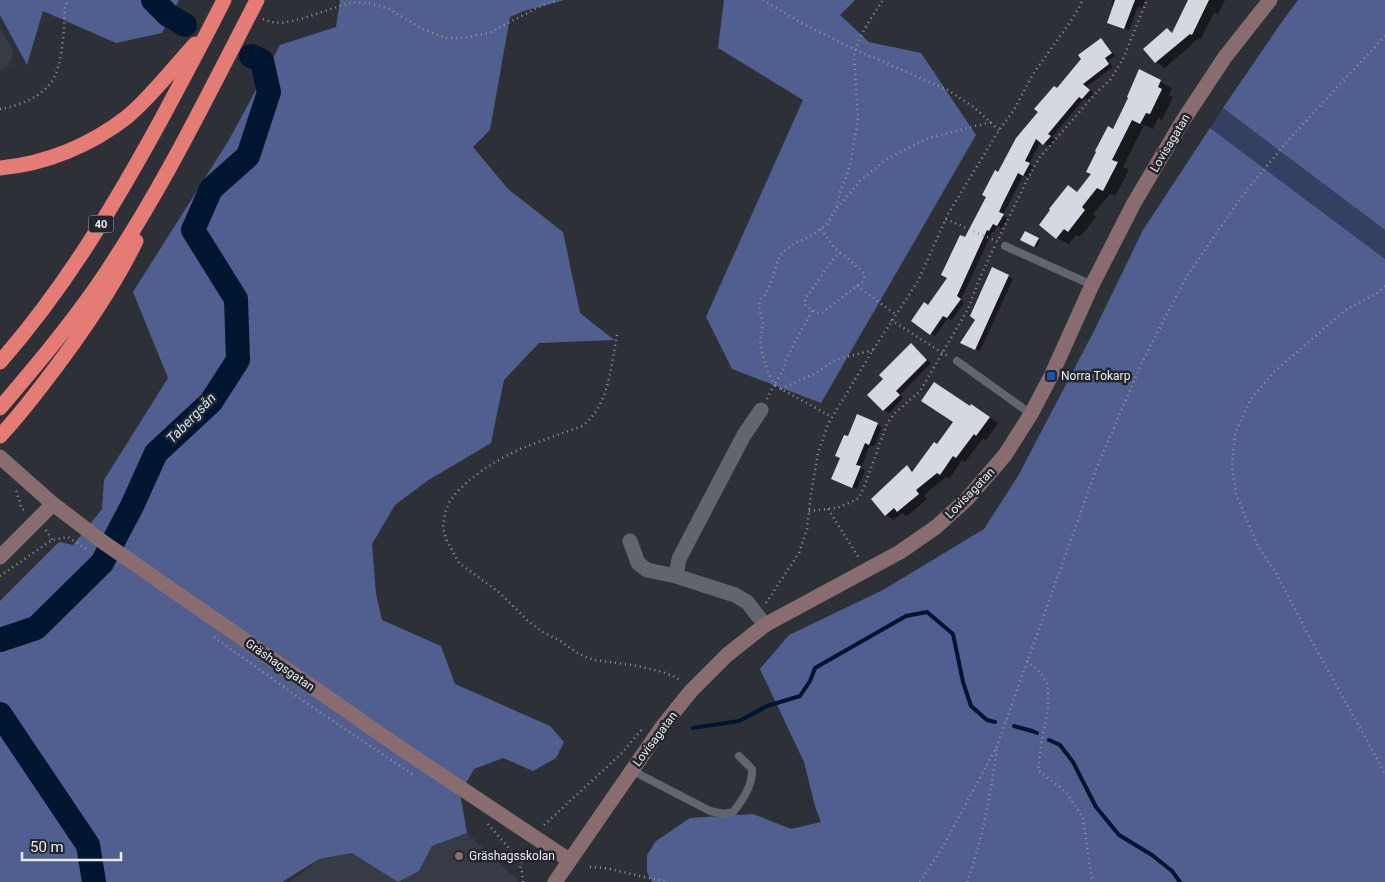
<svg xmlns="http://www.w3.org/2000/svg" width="1385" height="882" font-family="Roboto,sans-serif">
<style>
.built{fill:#373b46}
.green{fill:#343f61}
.forest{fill:#505f8f}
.shadow{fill:#0007}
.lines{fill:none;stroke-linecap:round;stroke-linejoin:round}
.stream{stroke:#001630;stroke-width:4}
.river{stroke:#001630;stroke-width:24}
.building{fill:#d4d8e0}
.path{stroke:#94969b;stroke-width:2.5;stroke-dasharray:1 4;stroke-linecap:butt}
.lane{stroke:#62656d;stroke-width:8}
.street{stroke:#62656d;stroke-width:15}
.secondary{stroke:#896c6f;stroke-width:15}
.highway{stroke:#e47b75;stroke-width:15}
.transit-dot{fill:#1a4fb4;stroke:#24262d;stroke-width:2}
.education-dot{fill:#8d6e63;stroke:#24262d;stroke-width:2}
.labels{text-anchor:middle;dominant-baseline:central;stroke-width:5;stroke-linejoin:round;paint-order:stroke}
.shield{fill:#24262d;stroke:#aeb0b5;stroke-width:1}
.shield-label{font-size:11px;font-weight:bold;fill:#e9ebef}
.street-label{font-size:12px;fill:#e9ebef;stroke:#24262d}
.poi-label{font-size:12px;fill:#e9ebef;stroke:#24262d;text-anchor:start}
.water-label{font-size:14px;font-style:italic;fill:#cae2fb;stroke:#24262d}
</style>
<rect width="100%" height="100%" fill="#2e3037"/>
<path class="built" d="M0 27 13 51 9 66 0 71Z
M467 833 518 880 516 882H290L319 859 352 853 362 859 419 871 431 846Z"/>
<path class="green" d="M1223 108 1385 230V259L1210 128Z"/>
<path class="forest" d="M0 0H179L162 33 116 43 43 11 27 65 0 15Z
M340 0H564L524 11 510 17 490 130 473 147 508 189 563 232 580 313 614 340 539 343 504 380 491 443 427 481 395 505 372 544 376 594 382 620 441 646 455 684 550 726 564 742 556 758 533 771 503 758 474 769 460 794 467 833 432 846 419 871 398 882 352 853 319 859 282 882H0V601L59 542 73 545 102 509 104 480 168 378 133 292 229 140 280 45 336 27Z
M724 0H855L840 15 869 42 921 53 976 135 821 403 732 369 706 317 803 100 718 48Z
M1298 0H1385V230L1223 108 1281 23Z
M1210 128 1385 259V882H652L647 872V855L656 841 690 818 753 814 791 829 821 822 815 806 804 762 760 669 789 635 883 590 984 529 1018 476 1094 331 1143 230Z"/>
<path class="shadow" d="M1113 0H1145L1142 8 1138 6 1129 30 1113 25 1114 7 1111 5Z
M1194 0H1225L1218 14 1214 12 1201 39 1199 38 1165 68 1156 62 1145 49 1167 30 1173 33Z
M1101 40 1105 42 1115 56 1108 61 1113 67 1086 87 1094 93 1087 100 1084 99 1052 137 1055 139 1049 147 1041 141 1029 164 1033 167 1028 177 1023 175 1003 215 1008 218 1002 228 997 226 994 232H992L961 300 964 303 952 320 948 318 935 336 931 334 929 307 949 278 965 239 999 173 1058 89Z
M1140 71 1172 88 1169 95 1173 97 1162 120 1158 118 1153 129 1144 125 1123 167 1129 170 1115 196 1110 194 1093 214 1096 217 1080 237 1076 235 1069 244 1057 238 1068 187 1078 192 1093 174 1130 97Z
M1025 233 1040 240 1037 247 1022 240Z
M993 269 1013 279 980 351 966 345 976 320Z
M915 348 931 363 900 395 903 398 889 413 884 410 869 395Z
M970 407 980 410 998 423 986 440 983 438 965 462 962 460 949 479 946 477 924 495 927 499 907 516 902 513 894 520 886 515 907 467 914 471Z
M858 416 882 427 874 447 870 445 861 468 865 470 857 489 837 481 849 438Z"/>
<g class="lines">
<path class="stream" d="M1014 726 1032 731 1037 733
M693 728 739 721 767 706 800 696 810 681 815 668 906 616 927 612 953 634 963 682 971 706 987 720 995 722
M1049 740 1060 745 1073 762 1096 807 1119 835 1152 855 1172 871 1180 882"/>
<path class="river" d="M153 0 168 15 185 25
M0 640 36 628 102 563 132 506 156 453 211 402 238 360 236 299 193 230 211 189 248 156 269 92 262 61 251 56
M0 714 88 845 94 882"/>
</g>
<path class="building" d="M1115 0H1135L1124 29 1107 23Z
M1188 0H1209L1192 35 1190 34 1155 63 1143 49 1167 28 1172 33Z
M1101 38 1112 53 1105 58 1109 64 1083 84 1090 90 1082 99 1079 97 1048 134 1051 136 1043 145 1036 139 1025 161 1030 163 1023 176 1018 173 1002 205 999 212 1004 214 997 226 993 224 989 231 987 230 957 296 961 299 947 318 943 316 930 335 911 321 924 302 928 305 947 278 941 275 960 235 965 237 986 197 982 195 995 170 998 172 1016 138 1038 112 1034 109 1054 86 1057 88 1081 59 1078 55Z
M1139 69 1161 80 1158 87 1162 89 1150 114 1146 113 1140 124 1132 120 1112 160 1118 162 1103 191 1097 188 1082 207 1085 210 1068 232 1064 229 1056 239 1039 225 1050 210 1049 209 1068 185 1077 192 1091 174 1086 172 1096 152 1095 151 1108 126 1113 129 1128 98 1127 97Z
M1025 231 1039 238 1034 247 1020 240Z
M992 267 1009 275 975 350 960 343 975 320 970 316Z
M911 343 927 360 896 391 900 395 883 411 867 395 883 379 879 375Z
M934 382 970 406 971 404 990 417 976 436 974 434 956 458 953 456 940 475 937 473 916 490 919 494 897 512 894 508 885 516 871 499 907 465 912 472 934 442 937 444 953 422 921 401Z
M857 414 878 423 869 445 865 443 856 465 861 466 852 488 831 479 840 458 835 456 844 435 848 436Z"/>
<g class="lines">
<path class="path" d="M763 0 803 24 856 50 948 90 975 108 999 130
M263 19 271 22 282 23 301 19 334 8 353 2 369 3 389 9 421 28 445 38H462L489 33 543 5 558 0
M0 109C18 106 39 98 51 83 63 66 64 28 65 7L68 0
M837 208 861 180 888 158 929 138 991 122
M946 219 998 242
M821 229 832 245 840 253
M999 238 1029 176 1040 157 1096 93 1110 80 1123 59 1147 0
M840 253 844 255 864 273V277L862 282 822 313H816L805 305V299L835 257Z
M857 286 895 314
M1385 286 1376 294 1347 309 1275 371 1251 399 1235 433 1232 467 1236 494 1258 546 1276 573 1309 636 1381 766 1385 776
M812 311 795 342 786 360 784 369 774 385 832 417
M891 320 949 357
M617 335C611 365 609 407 582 426L522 448 502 458 484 469 467 482 457 492 450 501 445 512 443 528 446 539 459 563 500 593 528 621 544 633 559 640 579 654 594 660 632 665 659 671 676 677 681 681
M781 389 814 374 835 360 873 350
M767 399 774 385 768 372 760 345 763 322 759 307 760 300 765 295 770 285 780 255 795 243 807 238 821 229 827 224 836 209 841 189 847 175 851 160 858 119 854 57C858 36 872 17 883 0
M16 491 20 502 21 508 27 512
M828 509 859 558
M809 511 837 508 851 502 859 498 864 487 887 424 894 414 920 391 968 309 979 280 995 245
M46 530 52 540
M0 576 52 540 68 537 88 550
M766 603 799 553 807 529 811 494 818 453 828 424 873 350 918 281 948 214 999 130 1014 110 1033 74 1073 18 1083 0
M214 637 315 709 415 776
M1027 661 1040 672 1048 685V709L1041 745 1038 770 1066 792 1083 818 1092 882
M488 824 521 862
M544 825 622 753 643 728
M590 867 605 868 667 882
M523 882 522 872 520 868 527 849
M920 882 944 845 997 746 1097 467 1143 360 1187 276 1242 196 1291 137 1385 36
M967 882C983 839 991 792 997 747"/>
<path class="lane" d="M1005 246 1092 285
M957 361 1031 414
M631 770 710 811 724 814 733 812C743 800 753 785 752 769L739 756"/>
<path class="street" d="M630 541 638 563 647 570 676 576 735 595 747 602 765 625
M676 576 679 559 692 534 744 435 761 410"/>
<path class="secondary" d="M0 457 53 504 103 542 402 749 569 860
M0 557 53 504
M555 882 662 727 691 691 727 655 765 625 900 552 936 527 967 499 1005 455 1031 414 1051 376 1092 285 1134 203 1182 122 1225 57 1270 0"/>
<path class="highway" d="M0 168C46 164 91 145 127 117 152 96 173 68 195 44
M0 362C65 288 115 204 162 118 183 79 204 40 224 0
M0 408C34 368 67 329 97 286 159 196 207 97 257 0
M0 436C20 415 38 391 56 367 86 327 114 286 136 241"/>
</g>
<rect class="transit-dot" x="1046" y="371" width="10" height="10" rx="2.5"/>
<circle class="education-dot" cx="459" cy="856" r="5"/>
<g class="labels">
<rect class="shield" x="88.5" y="215.5" width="25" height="17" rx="4"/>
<g class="shield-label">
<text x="101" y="224">40</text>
</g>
<g class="street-label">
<text transform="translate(1170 143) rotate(-59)">Lovisagatan</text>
<text transform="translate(970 493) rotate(-46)">Lovisagatan</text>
<text transform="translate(280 665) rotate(35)">Gräshagsgatan</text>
<text transform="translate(655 739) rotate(-53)">Lovisagatan</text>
</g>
<g class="poi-label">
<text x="1061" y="376">Norra Tokarp</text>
<text x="469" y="856">Gräshagsskolan</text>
</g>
<g class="water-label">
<text transform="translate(191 418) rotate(-46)">Tabergsån</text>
</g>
</g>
<path d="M22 852v8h99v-8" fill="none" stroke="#e9ebef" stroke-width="2.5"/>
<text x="30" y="852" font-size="15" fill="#e9ebef" stroke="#24262d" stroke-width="4" paint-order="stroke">50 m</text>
</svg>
